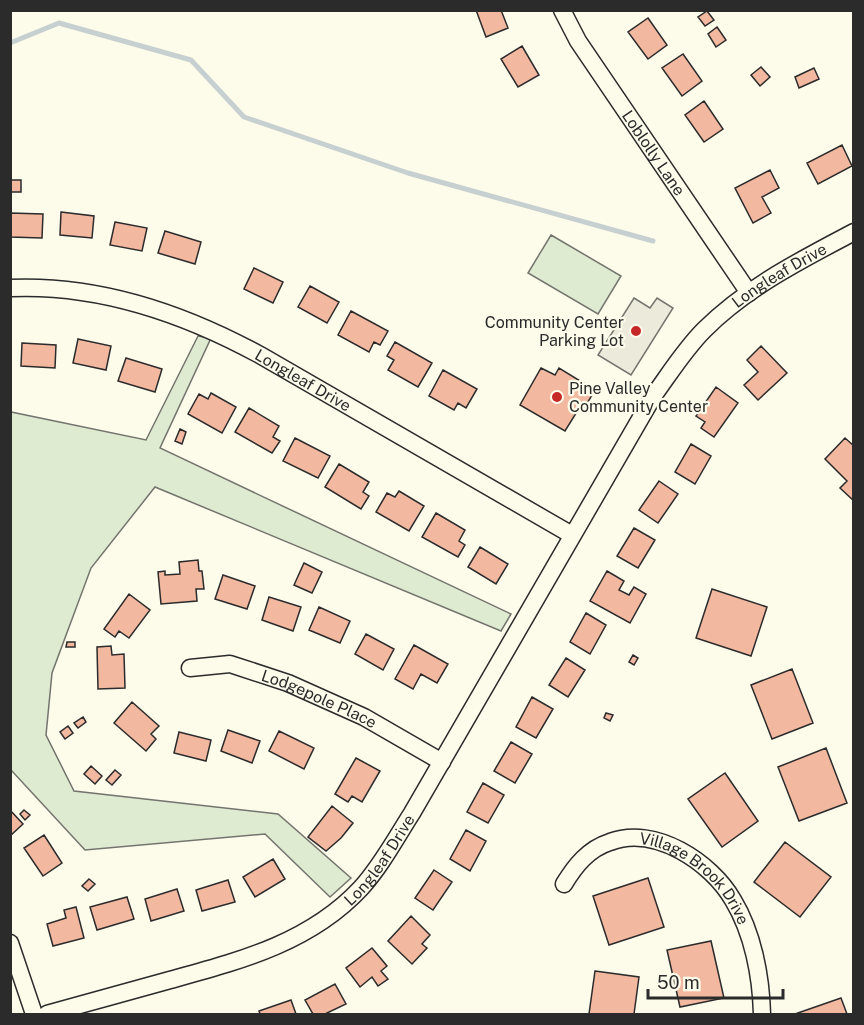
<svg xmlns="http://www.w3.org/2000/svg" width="864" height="1025" font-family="'Public Sans',sans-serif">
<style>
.green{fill:#deebd1;stroke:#74746e;stroke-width:1.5}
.parking{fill:#eceadb;stroke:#74746e;stroke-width:1.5}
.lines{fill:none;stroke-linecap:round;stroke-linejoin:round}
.stream{stroke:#c7d0d0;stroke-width:5}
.building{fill:#f2b8a0;stroke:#2b2b2b;stroke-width:1.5}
.minor-casing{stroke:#2b2b2b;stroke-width:19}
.minor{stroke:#fdfbea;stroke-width:16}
.poi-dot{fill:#c62828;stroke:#fdfbea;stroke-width:2}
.labels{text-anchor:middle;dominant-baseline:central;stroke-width:4.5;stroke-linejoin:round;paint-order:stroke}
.street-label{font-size:16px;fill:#2b2b2b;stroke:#fdfbea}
.poi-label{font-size:16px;fill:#2b2b2b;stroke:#fdfbea;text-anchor:end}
</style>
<rect width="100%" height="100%" fill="#fdfbea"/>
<path class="green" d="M551 235 621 276 598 314 528 273Z
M198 336 211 338 160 448 511 614 501 631 155 487 91 568 52 673 46 735 74 791 278 814 351 878 330 897 265 834 85 850 11 770V412L146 440Z"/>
<path class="parking" d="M634 298 650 308 657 298 673 308 631 375 598 355Z"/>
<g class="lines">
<path class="stream" d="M10 43 59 23 191 60 244 117 408 173 653 241"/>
</g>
<path class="building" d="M476 10H501L508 28 486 37Z
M707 11 714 20 705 26 698 17Z
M648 18 667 45 648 59 628 32Z
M717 27 726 40 716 47 708 34Z
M522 46 539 75 518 87 501 59Z
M683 54 702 81 682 96 662 68Z
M761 67 770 77 760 86 751 75Z
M814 68 819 79 799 88 795 77Z
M704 101 723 129 704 142 685 115Z
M842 145 852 166 818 184 807 163Z
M770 170 779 188 762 197 771 213 753 223 735 188Z
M10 180H21V192H10Z
M61 212 94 216 92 238 60 235Z
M10 213 43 214 42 238 10 237Z
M115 222 147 228 142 251 110 245Z
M165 231 201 242 195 264 158 253Z
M254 268 283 282 273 303 244 289Z
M310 286 339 302 327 323 298 307Z
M351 311 388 331 380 345 374 342 369 352 338 335Z
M78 339 111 346 106 370 73 363Z
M395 342 432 363 418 387 388 370 394 360 387 356Z
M22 343 56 345 55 368 21 366Z
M761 346 787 373 758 400 744 385 758 372 747 360Z
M126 358 162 369 155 392 118 381Z
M541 368 555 375 559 368 595 390 582 412 578 410 565 431 520 405Z
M443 370 477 389 466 408 458 403 454 410 429 396Z
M716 387 738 403 714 437 701 428 705 422 696 416Z
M211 393 236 407 222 433 188 414 199 394 208 399Z
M249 408 279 426 273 437 280 441 272 453 235 432Z
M180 429 186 432 182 444 175 441Z
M295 438 330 456 318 478 283 461Z
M845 438 854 446V501L840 488 847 481 825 459Z
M691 444 711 456 695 484 675 472Z
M339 464 369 482 363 492 369 496 361 509 325 487Z
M659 481 678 494 658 523 639 510Z
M399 491 424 506 409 531 376 512 387 493 395 497Z
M436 513 465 530 459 541 465 545 458 557 422 537Z
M634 528 655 540 638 568 617 556Z
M480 547 508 564 496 584 468 567Z
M198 560 199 571H202L204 589H196L197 601 161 604 158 572 165 571V575L180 574 179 562Z
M304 563 322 572 312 593 294 585Z
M607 571 624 581 619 590 629 595 634 587 646 594 630 623 590 601Z
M223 575 255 586 247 609 215 599Z
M712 589 767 607 751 656 696 638Z
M129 594 150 610 129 638 119 631 115 637 104 629Z
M269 597 301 607 293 631 262 620Z
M319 607 350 621 340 643 309 630Z
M586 613 606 625 590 654 570 642Z
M366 634 394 649 383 670 355 654Z
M67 642H75V647H66Z
M414 645 448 664 437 683 421 674 413 689 395 679Z
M111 646 112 655 124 654 125 688 98 689 97 647Z
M633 655 638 658 634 665 629 662Z
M566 658 585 670 568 697 549 685Z
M792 669 813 723 772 739 751 685Z
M532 697 553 709 536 738 516 727Z
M132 702 159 726 151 734 156 739 146 751 114 723Z
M606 713 613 715 610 721 604 718Z
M83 717 86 722 78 728 74 723Z
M68 726 73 733 65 739 60 732Z
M228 730 260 741 252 763 221 751Z
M279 731 314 748 304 769 269 751Z
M179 732 211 740 206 761 174 753Z
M511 742 532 754 515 783 494 771Z
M826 748 847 803 799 821 778 767Z
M356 758 380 771 362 802 352 796 348 802 335 794Z
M91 766 102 776 95 784 84 774Z
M115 770 121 775 112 785 106 780Z
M725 773 758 821 722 847 688 799Z
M483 783 504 795 488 823 467 812Z
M332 806 353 823 341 838 326 851 308 837Z
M10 810 23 824 10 836Z
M24 810 30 815 25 820 20 814Z
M466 830 486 841 470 871 450 859Z
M44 835 62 863 43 876 24 848Z
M785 842 831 877 800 917 754 882Z
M273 859 285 879 255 897 243 877Z
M434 870 452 882 433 910 415 898Z
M648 878 664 927 609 945 593 896Z
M89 879 95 884 88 891 82 886Z
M228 880 235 902 202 911 196 890Z
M177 889 184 911 151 921 145 899Z
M127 897 134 919 97 930 90 907Z
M76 907 84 938 53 946 47 924 66 918 64 910Z
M411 916 430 935 422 944 427 948 412 964 388 941Z
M711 941 724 998 680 1007 667 950Z
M372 948 387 966 381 971 388 979 378 986 372 977 360 987 346 968Z
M595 971 639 977 634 1014H589Z
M335 984 346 1004 325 1014H313L305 1000Z
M841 998 847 1014H795Z
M291 1000 296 1014H260L259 1011Z"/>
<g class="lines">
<defs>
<g id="minor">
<path id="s1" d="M562 10 578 41 749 293"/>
<path id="s2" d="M10 288C99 284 183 313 260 355L572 535"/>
<path id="s3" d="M190 668 230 664 288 683 364 717 442 762"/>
<path id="s4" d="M564 884C575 866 588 849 610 842 655 825 711 862 733 900 753 933 761 976 762 1014"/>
<path d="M10 943 34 1014"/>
<path id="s5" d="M47 1014C88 1003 129 991 170 980 239 961 310 943 361 888 381 866 396 838 412 813L654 395C670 373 685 349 704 330 747 287 801 260 854 232"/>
</g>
</defs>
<use href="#minor" class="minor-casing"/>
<use href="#minor" class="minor"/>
</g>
<g class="poi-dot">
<circle cx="636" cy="331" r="6"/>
<circle cx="557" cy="397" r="6"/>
</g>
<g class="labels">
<g class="street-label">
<text stroke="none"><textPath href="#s1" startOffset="170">Loblolly Lane</textPath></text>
<text stroke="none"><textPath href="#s5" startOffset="1092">Longleaf Drive</textPath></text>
<text stroke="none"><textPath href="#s2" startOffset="312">Longleaf Drive</textPath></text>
<text stroke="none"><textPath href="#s3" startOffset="136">Lodgepole Place</textPath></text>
<text stroke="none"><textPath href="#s5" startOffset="376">Longleaf Drive</textPath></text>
<text stroke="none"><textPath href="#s4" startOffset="165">Village Brook Drive</textPath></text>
</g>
<g class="poi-label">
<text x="624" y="322">Community Center<tspan x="624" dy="18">Parking Lot</tspan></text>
<text x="569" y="388" text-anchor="start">Pine Valley<tspan x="569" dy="18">Community Center</tspan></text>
</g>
</g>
<rect width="864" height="1025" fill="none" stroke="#2b2b2b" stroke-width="24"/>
<path d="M648 989v9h135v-9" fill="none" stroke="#2b2b2b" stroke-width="3"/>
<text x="657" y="989" font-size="18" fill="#2b2b2b" stroke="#fdfbea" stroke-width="4.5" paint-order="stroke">50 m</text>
</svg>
